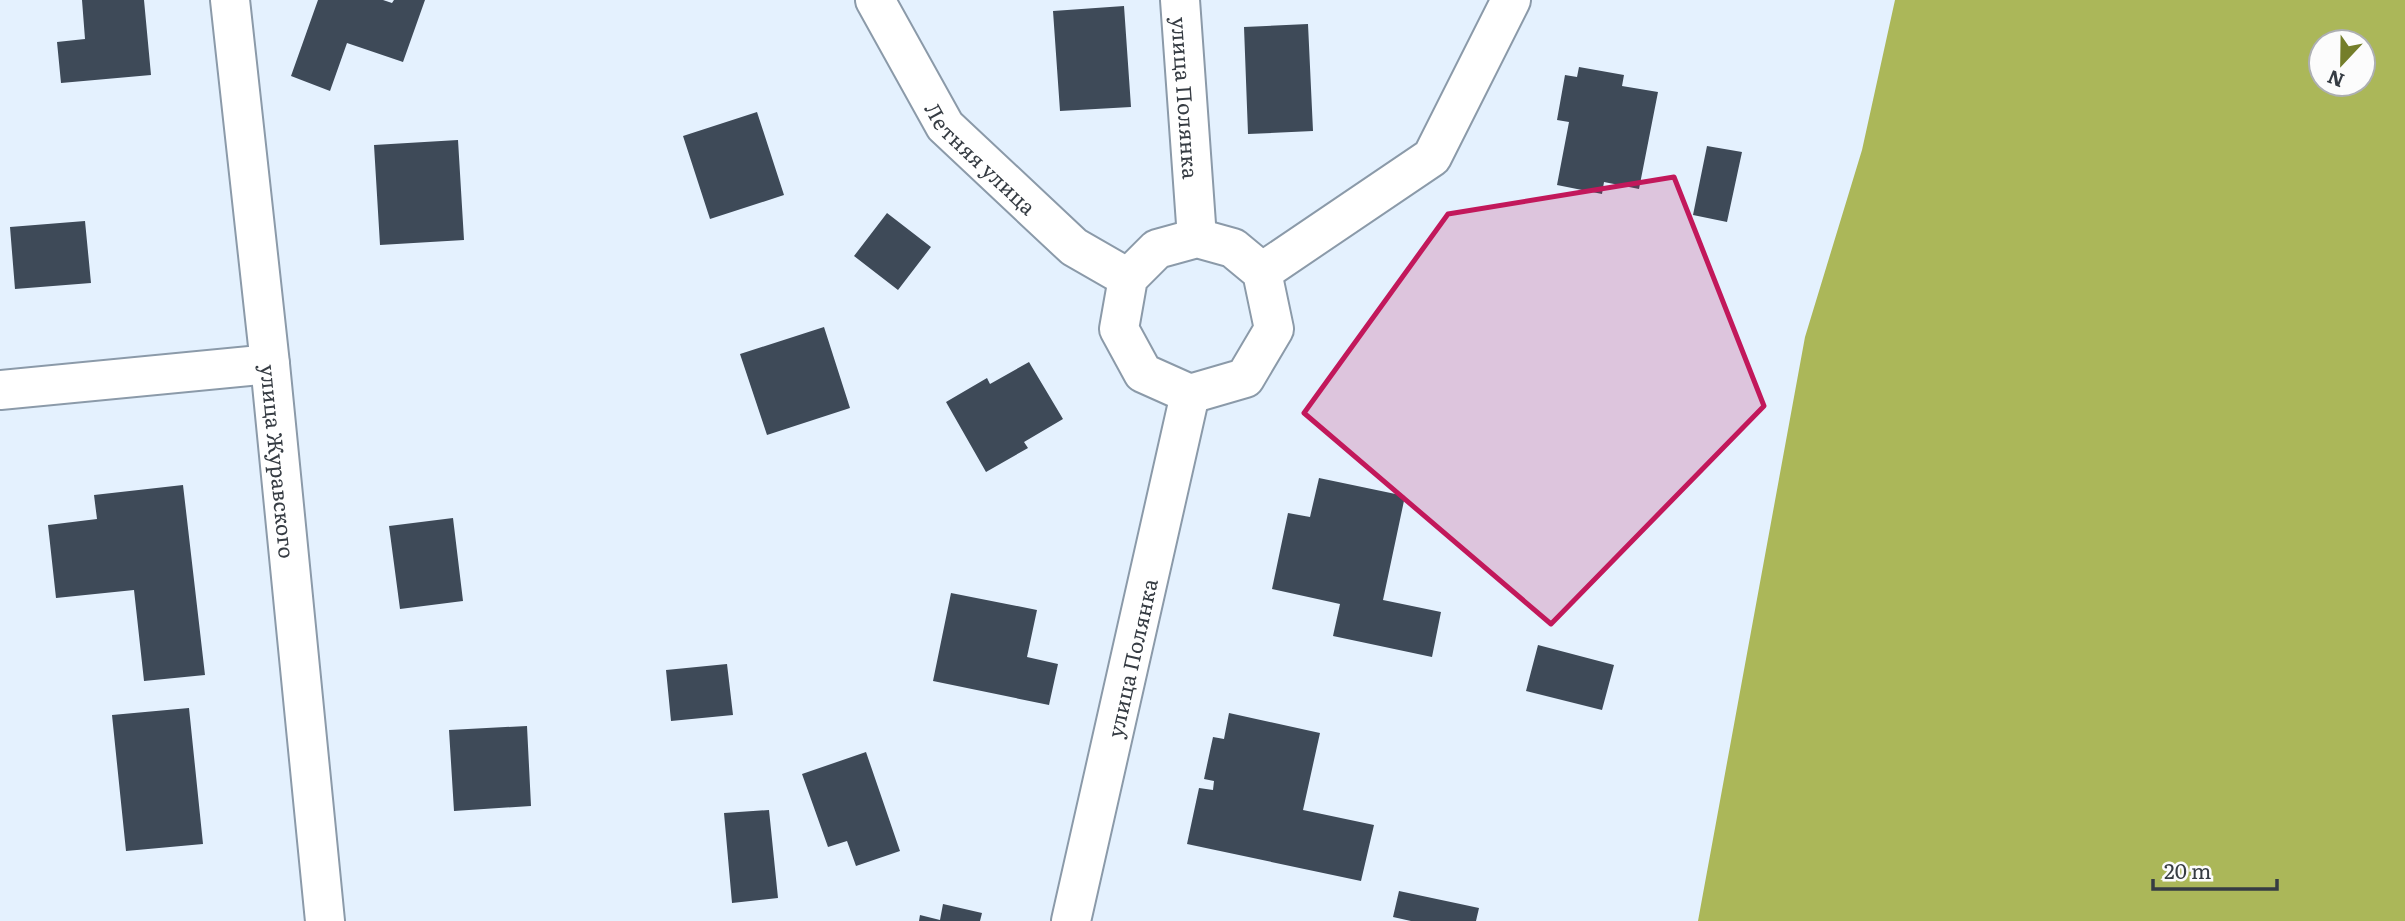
<svg xmlns="http://www.w3.org/2000/svg" width="2405" height="921" font-family="Literata,serif">
<style>
.forest{fill:#abb759;fill-rule:evenodd}
.building{fill:#3e4a58}
.lines{fill:none;stroke-linecap:round;stroke-linejoin:round}
.minor-casing{stroke:#8b9aa9;stroke-width:42}
.minor{stroke:#fff;stroke-width:38}
.marked{fill:#c2185b;fill-opacity:0.2;stroke:#c2185b;stroke-width:5;stroke-linejoin:round}
.labels{text-anchor:middle;dominant-baseline:central;stroke-width:7;stroke-linejoin:round;paint-order:stroke}
.street-label{font-size:21px;fill:#363c43;stroke:#fcfcfc}
</style>
<rect width="100%" height="100%" fill="#e4f1fe"/>
<path class="forest" d="M1895 0H2405V921H1698L1805 337 1862 150ZM2321 42H2363V84H2321Z"/>
<path class="building" d="M82 0H144L151 75 61 83 57 42 85 39Z
M318 0H383L392 3 394 0H425L403 62 347 43 330 91 291 76Z
M1124 6 1131 107 1060 111 1053 11Z
M1308 24 1313 131 1248 134 1244 27Z
M1579 67 1624 75 1622 86 1658 92 1639 189 1604 182 1602 194 1557 185 1569 122 1557 120 1565 75 1577 77Z
M757 112 784 195 710 219 683 136Z
M458 140 464 240 380 245 374 145Z
M1707 146 1742 152 1727 222 1693 215Z
M887 213 931 247 898 290 854 256Z
M85 221 91 283 15 289 10 227Z
M824 327 850 408 767 435 740 354Z
M1029 362 1063 419 1024 442 1028 448 986 472 946 402 987 378 990 384Z
M1319 478 1405 496 1383 600 1441 612 1432 657 1333 636 1340 604 1272 589 1288 513 1310 517Z
M183 485 205 675 144 681 134 590 56 598 48 525 97 519 94 495Z
M453 518 463 601 400 609 389 526Z
M951 593 1037 610 1027 657 1058 664 1049 705 933 681Z
M1538 645 1614 665 1602 710 1526 691Z
M727 664 733 715 671 721 666 670Z
M189 708 203 844 126 851 112 715Z
M1229 713 1320 733 1303 810 1374 825 1361 881 1187 844 1199 788 1213 790 1214 781 1204 779 1213 737 1224 739Z
M527 726 531 806 454 811 449 730Z
M866 752 900 851 856 866 847 841 828 847 802 774Z
M769 810 778 898 732 903 724 813Z
M1399 891 1479 908 1476 921H1411L1393 917Z
M943 904 982 913 980 921H919L920 915 940 920Z"/>
<g class="lines">
<defs>
<g id="minor">
<path id="s1" d="M230 0 270 364 325 921"/>
<path id="s2" d="M875 0 945 126 1074 247 1128 278"/>
<path id="s3" d="M1180 0 1197 238"/>
<path d="M1197 238 1233 248 1262 272 1274 329 1245 378 1190 394 1143 373 1119 329 1128 278 1157 249Z"/>
<path d="M1262 272 1432 157 1511 0"/>
<path d="M0 390 270 364"/>
<path id="s4" d="M1071 921 1190 394"/>
</g>
</defs>
<use href="#minor" class="minor-casing"/>
<use href="#minor" class="minor"/>
</g>
<path class="marked" d="M1674 177 1764 406 1551 624 1304 413 1448 214Z"/>
<g class="labels">
<g class="street-label">
<text stroke="none"><textPath href="#s3" startOffset="98">улица Полянка</textPath></text>
<text stroke="none"><textPath href="#s2" startOffset="192">Летняя улица</textPath></text>
<text stroke="none"><textPath href="#s1" startOffset="464">улица Журавского</textPath></text>
<text stroke="none"><textPath href="#s4" startOffset="270">улица Полянка</textPath></text>
</g>
</g>
<g transform="translate(2342 63) rotate(202)"><circle r="33" fill="#fcfcfc" stroke="#adafb2" stroke-width="2"/>
<path d="M0-5L12 26L0 18L-12 26Z" fill="#747e2a"/>
<text y="-10" font-size="19" font-weight="bold" text-anchor="middle" fill="#363c43">N</text>
</g>
<path d="M2153 879v10h124v-10" fill="none" stroke="#363c43" stroke-width="3.5"/>
<text x="2164" y="879" font-size="21" fill="#363c43" stroke="#fcfcfc" stroke-width="5" paint-order="stroke">20 m</text>
</svg>
